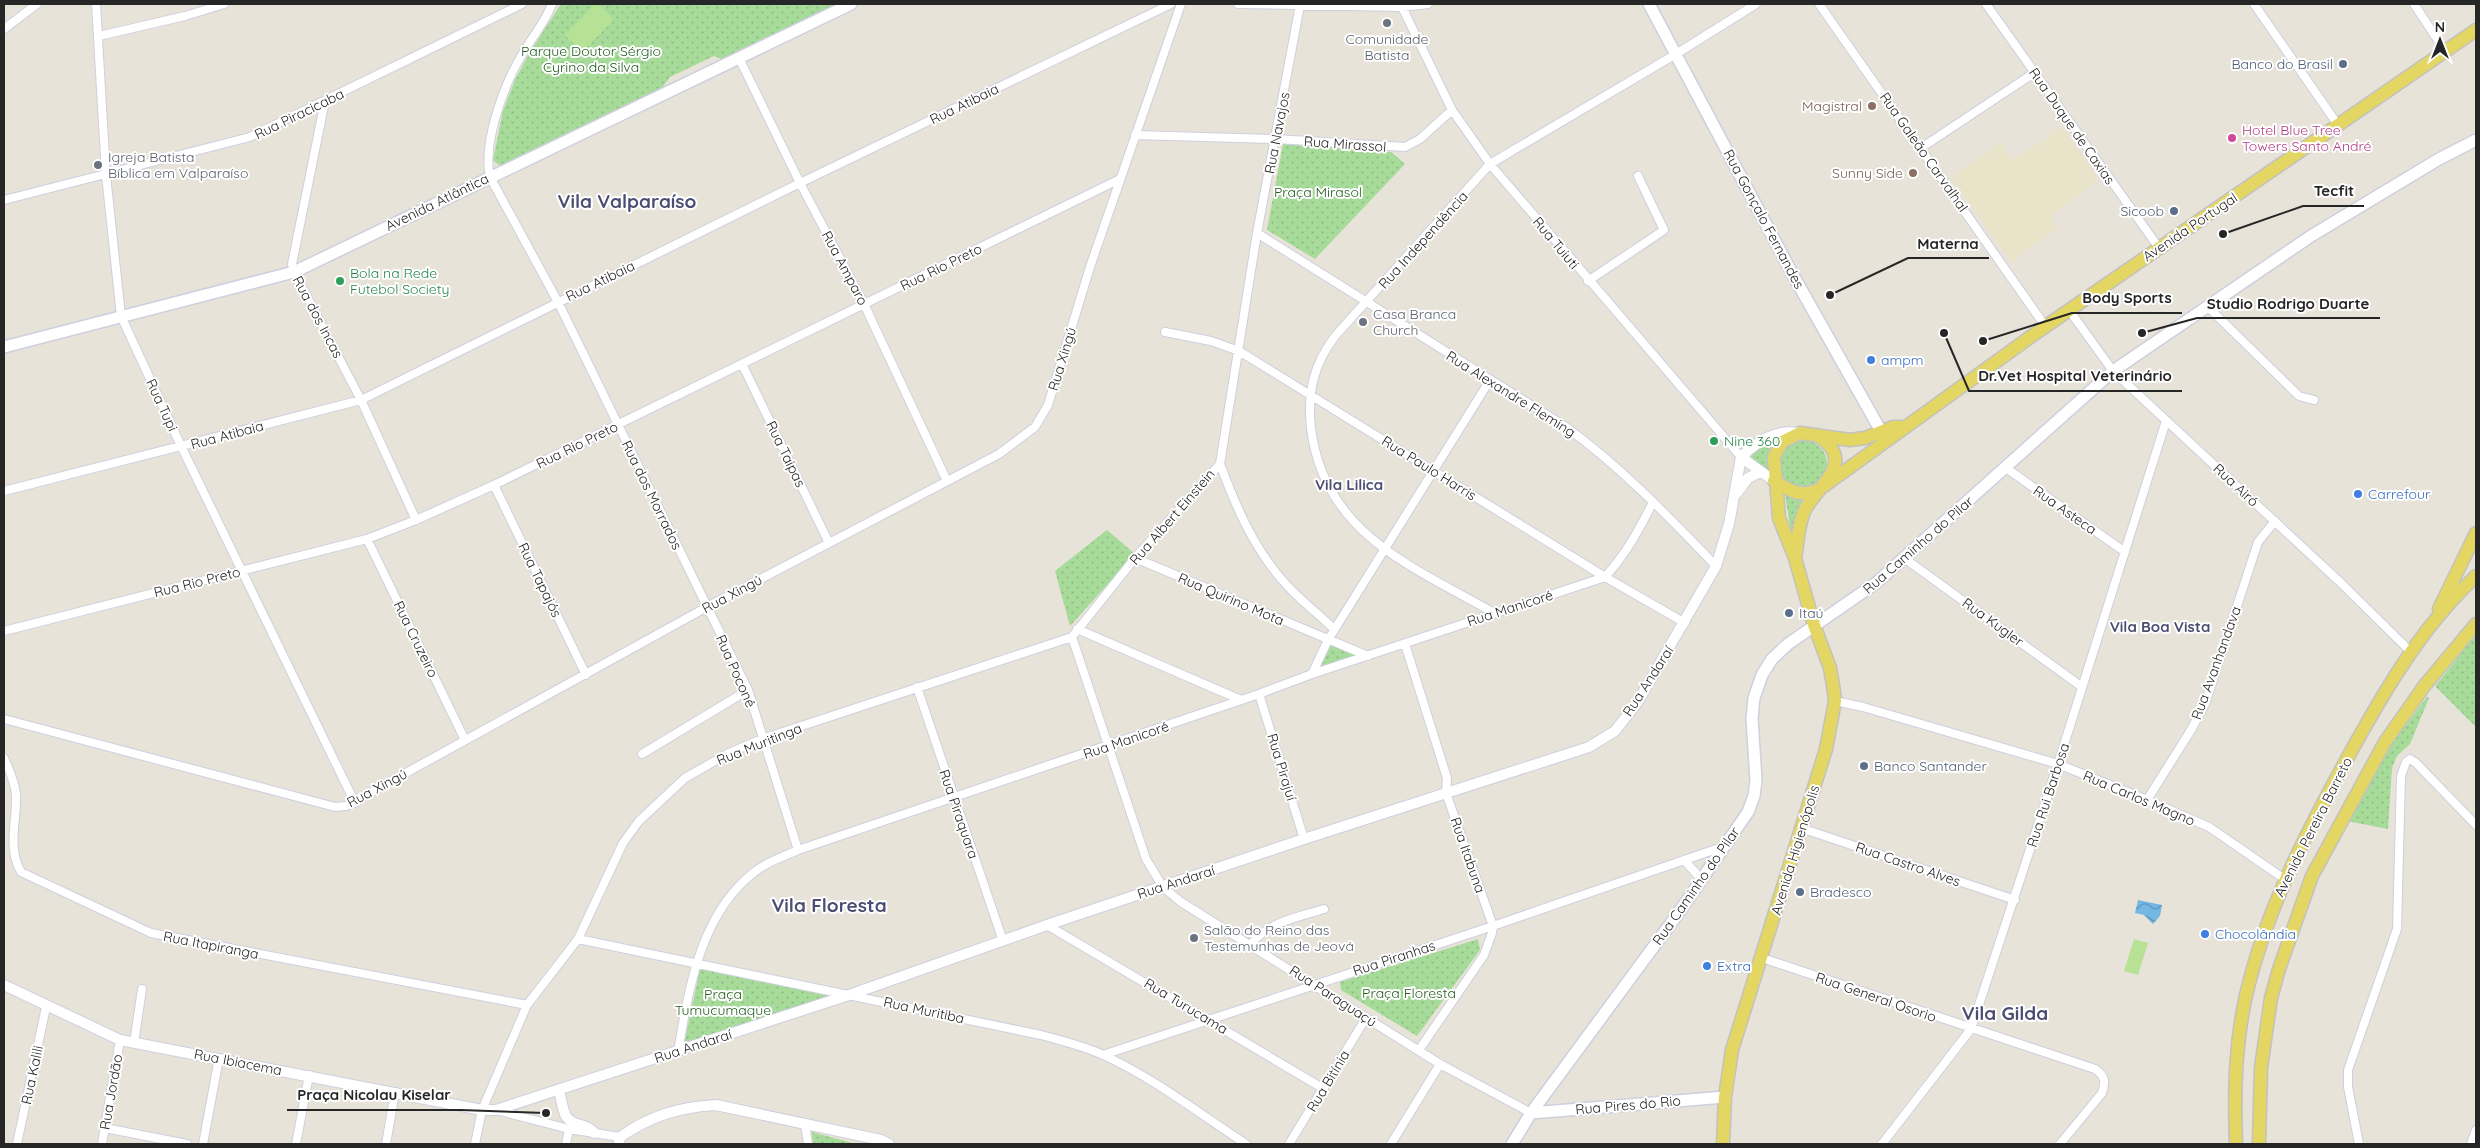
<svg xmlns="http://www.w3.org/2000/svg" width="2480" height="1148" font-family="Quicksand,sans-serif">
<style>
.education{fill:#e9e3c9}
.grass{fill:url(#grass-dots)}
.pitch{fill:#b7e295}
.water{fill:url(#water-waves)}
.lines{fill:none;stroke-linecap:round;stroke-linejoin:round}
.minor-casing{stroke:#cecfdf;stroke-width:10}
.tertiary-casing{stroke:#cecfdf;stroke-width:12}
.secondary-casing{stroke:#cecfdf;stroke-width:14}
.primary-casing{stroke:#c2c2c2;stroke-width:15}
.minor{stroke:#fff;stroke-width:8}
.tertiary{stroke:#fff;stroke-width:10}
.secondary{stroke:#fff;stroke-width:11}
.primary{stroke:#e4d662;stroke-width:12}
.worship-dot{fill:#6b7280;stroke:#fff;stroke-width:2}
.service-dot{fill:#5c6f8a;stroke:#fff;stroke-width:2}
.education-dot{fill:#8d6e63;stroke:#fff;stroke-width:2}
.hotel-dot{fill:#d1479c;stroke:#fff;stroke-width:2}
.leisure-dot{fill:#2e9e5b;stroke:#fff;stroke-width:2}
.shop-dot{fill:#3f7fe0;stroke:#fff;stroke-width:2}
.labels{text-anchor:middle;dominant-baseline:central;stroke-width:4;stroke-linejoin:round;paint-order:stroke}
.worship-label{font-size:14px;fill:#5b616d;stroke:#fff;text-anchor:start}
.park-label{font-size:14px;fill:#235c1e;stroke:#fff}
.service-label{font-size:14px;fill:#4e5e75;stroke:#fff;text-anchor:start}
.street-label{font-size:14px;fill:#262626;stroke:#fff}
.education-label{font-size:14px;fill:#785e54;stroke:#fff;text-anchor:end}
.hotel-label{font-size:14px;fill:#b23c85;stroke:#fff;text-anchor:start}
.leisure-label{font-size:14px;fill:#27864d;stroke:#fff;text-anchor:start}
.shop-label{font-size:14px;fill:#366cbe;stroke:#fff;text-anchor:start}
.neighbourhood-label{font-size:15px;font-weight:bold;fill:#4b4d73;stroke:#fff}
.district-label{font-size:19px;font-weight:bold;fill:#4b4d73;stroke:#fff}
.leader{fill:none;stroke:#262626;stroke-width:2}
.callout-dot{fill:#262626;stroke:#fff;stroke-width:2}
.callout-label{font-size:15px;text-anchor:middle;font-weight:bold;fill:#262626;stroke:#fff;stroke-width:4;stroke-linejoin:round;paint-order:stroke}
</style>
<defs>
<pattern id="grass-dots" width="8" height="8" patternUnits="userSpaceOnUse" patternTransform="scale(1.25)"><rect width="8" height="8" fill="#a7db99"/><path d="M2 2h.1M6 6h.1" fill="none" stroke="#90bc84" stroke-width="1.8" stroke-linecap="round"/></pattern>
<pattern id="water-waves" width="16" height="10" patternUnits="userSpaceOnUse" patternTransform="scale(1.25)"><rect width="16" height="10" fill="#73b7e3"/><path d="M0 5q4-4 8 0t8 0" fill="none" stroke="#5e95b8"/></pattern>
</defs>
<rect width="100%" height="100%" fill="#e8e3d9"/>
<path class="education" d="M2062 127 2098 180 2051 216 2059 228 2011 262 1951 177 2001 143 2013 160Z"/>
<path class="grass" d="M561 4H837L722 59 714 56 670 77 662 88 500 166 493 160 503 111 515 80 530 52Z
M1283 144 1391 152 1405 164 1315 259 1267 230Z
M1779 464a24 24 0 1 1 48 0a24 24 0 1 1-48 0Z
M1766 443 1772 445 1768 471 1750 457Z
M1785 495 1792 498H1803L1798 508 1792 538Z
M1107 530 1135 554 1070 626 1055 571Z
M2476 635V727L2435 686Z
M1329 643 1359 655 1317 671Z
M2427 697 2429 698 2410 744 2397 756 2392 768 2388 829 2347 821 2389 747Z
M1478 939 1480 950 1417 1036 1341 990 1340 982Z
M700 969 837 997 684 1044Z
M812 1132 856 1144H813Z"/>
<path class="pitch" d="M595 4H598L614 20 582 52 565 35Z
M2134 939 2148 943 2138 975 2124 971Z"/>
<path class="water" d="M2138 900 2162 905 2160 916 2153 924 2144 915 2135 913Z"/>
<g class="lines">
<defs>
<path id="minor" d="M96 4 106 175 121 316 181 446 355 803
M552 4C546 21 532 37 523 53 505 82 482 143 490 177L558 302 748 690 798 850
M1238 4 1402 7 1428 4
M1819 4 2045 326
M1986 4 2159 248
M2254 4 2338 125
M2414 4 2445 51
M1402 7 1452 110 1490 164 1741 457
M4 29 37 4
M99 36 185 16 224 4
M739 58 800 183 864 304 947 481
M325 101 292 264 294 272 361 400 416 520
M1135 135 1276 139 1405 147 1420 139 1452 110
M1921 148 2034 73
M4 200 250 137 522 4
M1257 233 1566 427C1621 467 1669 517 1716 566
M1588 281 1664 230 1638 176
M2207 306 2299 396 2314 400
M2069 310 2113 371 2341 583 2411 652
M1165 332 1211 341 1239 351 1605 577 1685 623
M742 364 829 543
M1220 464C1234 501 1249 538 1274 570 1290 592 1314 610 1334 629
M2006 468 2125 552
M494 485 586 675
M4 491 361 400 800 183 1171 4
M367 539 465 740
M1135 558 1368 656
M1904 558 2082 687
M1494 613C1412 566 1324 534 1311 428 1307 392 1314 363 1336 335L1490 164 1676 54 1756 4
M1077 629 1241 700
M4 631 367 539 416 520 494 485 1120 179
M1072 637 1146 859 1163 887 1181 902 1440 1064 1531 1113
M1072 637 1135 558 1220 464 1257 233 1300 5
M1405 644 1447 778 1446 793 1493 926 1492 933 1484 955 1419 1050
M1312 674 1328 640 1490 380
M917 687 1003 941
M1259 694 1304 839
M1835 701 1863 707 2058 764 2147 800 2209 827 2286 880
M4 719 335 807 346 806 707 607 999 454 1035 427 1048 405 1090 267 1181 4
M642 754 748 690
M4 758C9 770 15 781 16 795 17 821 7 848 21 872L151 933 527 1005
M2147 800 2191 730 2205 704 2258 542 2275 521
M1801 828 2015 900
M1684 860 1702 880
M1047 925 1324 1089
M578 939 1041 1035C1062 1041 1084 1046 1103 1055 1154 1078 1200 1114 1246 1144
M1251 944C1268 922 1299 917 1324 909
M1762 958 2095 1069C2105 1076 2106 1081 2102 1093L2060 1144
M134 1043 142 989
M678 1052C689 987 701 911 757 870 769 861 785 856 798 850L1259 694 1312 674 1605 577C1626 554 1639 530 1653 502
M1103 1055 1493 926 1725 846
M496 1110 569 1129 620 1137
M805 1124 808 1144
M105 1128 187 1144
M17 1144 46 1007
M102 1144 120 1040
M203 1144 219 1058
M296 1144 309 1075
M386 1144 395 1092
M475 1144 482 1110 527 1005 578 939 623 843 639 821 685 778 729 753 762 739 1072 637
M566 1144 569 1129
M1289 1144 1366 1018
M1391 1144 1440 1064
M1882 1144 1971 1029 2058 764 2166 421
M2359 1144 2348 1087V1070L2397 929 2401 776 2406 762 2410 759 2416 763 2476 825
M2471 1144 2476 1130"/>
<path id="tertiary" d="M1741 457C1758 441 1775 429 1800 433
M1741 457 1774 481
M1737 493 1748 478 1760 472
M4 985 120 1040 482 1110H496L849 995 1047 925 1304 839 1589 747 1615 731 1637 703 1716 566 1729 524 1741 457
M559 1090C561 1098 562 1107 565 1114 570 1127 588 1123 594 1133
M619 1144 620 1137C650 1116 679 1107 716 1105L881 1140 889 1144"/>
<path id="secondary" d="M1649 4 1793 275 1882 433
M4 347 294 272 851 4
M1531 1113 1725 1097
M1512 1144 1531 1113 1677 915 1748 812 1754 796 1756 780 1752 718 1754 698 1762 675 1772 659 1788 644 1876 583 2113 371 2311 236 2439 159 2476 140"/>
<path id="primary" d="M1774 481C1790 491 1803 499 1821 488
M1824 486 2033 335 2476 30
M1795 558C1798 543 1798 522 1806 508 1819 485 1858 461 1817 435
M2439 609 2476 533
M1723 1144 1725 1097 1732 1050 1826 749 1835 701 1833 685 1830 668 1814 625 1795 558 1779 518 1774 457 1782 442 1800 433 1850 440 1865 438 1893 427H1906
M2236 1144C2234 1090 2235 1036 2249 983 2269 905 2306 834 2344 764 2381 697 2419 629 2476 576
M2259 1144 2261 1068 2271 998 2279 969 2312 876 2385 742 2425 685 2476 624"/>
</defs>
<use href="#minor" class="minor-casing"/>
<use href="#tertiary" class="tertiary-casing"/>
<use href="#secondary" class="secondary-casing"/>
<use href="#primary" class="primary-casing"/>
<use href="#minor" class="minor"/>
<use href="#tertiary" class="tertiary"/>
<use href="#secondary" class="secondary"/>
<use href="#primary" class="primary"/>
</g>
<g class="worship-dot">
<circle cx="1387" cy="23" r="5"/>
<circle cx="98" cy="165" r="5"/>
<circle cx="1363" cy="322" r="5"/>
<circle cx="1194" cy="938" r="5"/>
</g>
<g class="service-dot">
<circle cx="2343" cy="64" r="5"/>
<circle cx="2174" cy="211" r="5"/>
<circle cx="1789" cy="613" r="5"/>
<circle cx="1864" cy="766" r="5"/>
<circle cx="1800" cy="892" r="5"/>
</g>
<g class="education-dot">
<circle cx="1872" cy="106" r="5"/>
<circle cx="1913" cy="173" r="5"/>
</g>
<circle class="hotel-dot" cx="2232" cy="138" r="5"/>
<g class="leisure-dot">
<circle cx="340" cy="281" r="5"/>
<circle cx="1714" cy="441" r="5"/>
</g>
<g class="shop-dot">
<circle cx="1871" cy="360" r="5"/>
<circle cx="2358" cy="494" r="5"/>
<circle cx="2205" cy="934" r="5"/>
<circle cx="1707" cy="966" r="5"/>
</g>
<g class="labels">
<g class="worship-label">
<text x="1387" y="39" text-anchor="middle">Comunidade<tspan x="1387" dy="16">Batista</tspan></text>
<text x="108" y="157">Igreja Batista<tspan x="108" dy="16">Bíblica em Valparaíso</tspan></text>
<text x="1373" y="314">Casa Branca<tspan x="1373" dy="16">Church</tspan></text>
<text x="1204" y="930">Salão do Reino das<tspan x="1204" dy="16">Testemunhas de Jeová</tspan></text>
</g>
<g class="park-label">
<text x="591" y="51">Parque Doutor Sérgio<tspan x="591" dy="16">Cyrino da Silva</tspan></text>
<text x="1318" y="192">Praça Mirasol</text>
<text x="1409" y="993">Praça Floresta</text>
<text x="723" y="994">Praça<tspan x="723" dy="16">Tumucumaque</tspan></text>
</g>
<g class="service-label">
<text x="2333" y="64" text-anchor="end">Banco do Brasil</text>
<text x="2164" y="211" text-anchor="end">Sicoob</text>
<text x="1799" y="613">Itaú</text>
<text x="1874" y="766">Banco Santander</text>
<text x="1810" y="892">Bradesco</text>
</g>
<g class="street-label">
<text transform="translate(964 104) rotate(-26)">Rua Atibaia</text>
<text transform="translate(299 114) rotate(-26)">Rua Piracicaba</text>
<text transform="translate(2072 126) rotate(55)">Rua Duque de Caxias</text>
<text transform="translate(1277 133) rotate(-79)">Rua Navajos</text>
<text transform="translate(1345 144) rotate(4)">Rua Mirassol</text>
<text transform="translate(1924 152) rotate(55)">Rua Galeão Carvalhal</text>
<text transform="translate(437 202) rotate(-26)">Avenida Atlântica</text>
<text transform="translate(1764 219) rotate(62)">Rua Gonçalo Fernandes</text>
<text transform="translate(2190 227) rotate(-34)">Avenida Portugal</text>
<text transform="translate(1423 240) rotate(-48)">Rua Independência</text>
<text transform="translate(1556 243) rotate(50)">Rua Tuiuti</text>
<text transform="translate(941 267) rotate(-26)">Rua Rio Preto</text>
<text transform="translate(845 268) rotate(62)">Rua Amparo</text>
<text transform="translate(600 281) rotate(-26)">Rua Atibaia</text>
<text transform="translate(318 317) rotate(62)">Rua dos Incas</text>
<text transform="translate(1062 359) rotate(-73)">Rua Xingú</text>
<text transform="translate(1511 394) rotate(32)">Rua Alexandre Fleming</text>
<text transform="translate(162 405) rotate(65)">Rua Tupi</text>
<text transform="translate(227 435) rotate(-15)">Rua Atibaia</text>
<text transform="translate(577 445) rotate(-26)">Rua Rio Preto</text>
<text transform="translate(786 454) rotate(64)">Rua Taipas</text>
<text transform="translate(1429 468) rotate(32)">Rua Paulo Harris</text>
<text transform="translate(2236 485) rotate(43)">Rua Airó</text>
<text transform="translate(652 495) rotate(64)">Rua dos Morrados</text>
<text transform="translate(2065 510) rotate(35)">Rua Asteca</text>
<text transform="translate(1172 517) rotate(-49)">Rua Albert Einstein</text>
<text transform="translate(1918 545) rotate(-41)">Rua Caminho do Pilar</text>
<text transform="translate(540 580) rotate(64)">Rua Tapajós</text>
<text transform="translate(197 582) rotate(-14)">Rua Rio Preto</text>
<text transform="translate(732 594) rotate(-28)">Rua Xingú</text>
<text transform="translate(1231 599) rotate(23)">Rua Quirino Mota</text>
<text transform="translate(1510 608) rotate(-18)">Rua Manicoré</text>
<text transform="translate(1993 622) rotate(36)">Rua Kugler</text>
<text transform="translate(416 639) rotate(64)">Rua Cruzeiro</text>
<text transform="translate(2216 663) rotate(-70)">Rua Avanhandava</text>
<text transform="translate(736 671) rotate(66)">Rua Poconé</text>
<text transform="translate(1648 681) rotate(-57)">Rua Andaraí</text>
<text transform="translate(1126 740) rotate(-19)">Rua Manicoré</text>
<text transform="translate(759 744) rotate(-22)">Rua Muritinga</text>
<text transform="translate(1282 767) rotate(73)">Rua Pirajuí</text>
<text transform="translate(377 788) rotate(-28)">Rua Xingú</text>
<text transform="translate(2048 795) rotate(-72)">Rua Rui Barbosa</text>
<text transform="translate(2139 798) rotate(23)">Rua Carlos Magno</text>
<text transform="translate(959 814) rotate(71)">Rua Piraquara</text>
<text transform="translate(2313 827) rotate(-63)">Avenida Pereira Barreto</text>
<text transform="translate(1795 850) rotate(-73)">Avenida Higienópolis</text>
<text transform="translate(1468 855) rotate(71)">Rua Itabuna</text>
<text transform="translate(1908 864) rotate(19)">Rua Castro Alves</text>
<text transform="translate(1176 882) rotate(-18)">Rua Andaraí</text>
<text transform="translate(1696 886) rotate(-55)">Rua Caminho do Pilar</text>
<text transform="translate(211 945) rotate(11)">Rua Itapiranga</text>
<text transform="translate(1394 958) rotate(-18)">Rua Piranhas</text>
<text transform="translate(1333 996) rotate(33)">Rua Paraguaçú</text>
<text transform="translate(1876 997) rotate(19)">Rua General Osorio</text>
<text transform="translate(1186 1006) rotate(31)">Rua Turucama</text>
<text transform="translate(924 1010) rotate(12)">Rua Muritiba</text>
<text transform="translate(693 1046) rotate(-18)">Rua Andaraí</text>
<text transform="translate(238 1062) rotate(11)">Rua Ibiacema</text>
<text transform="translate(32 1075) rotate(-78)">Rua Kalili</text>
<text transform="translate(1328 1081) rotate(-59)">Rua Bitínia</text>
<text transform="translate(111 1092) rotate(-80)">Rua Jordão</text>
<text transform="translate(1628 1105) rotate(-5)">Rua Pires do Rio</text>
</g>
<g class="education-label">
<text x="1862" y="106">Magistral</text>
<text x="1903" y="173">Sunny Side</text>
</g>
<g class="hotel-label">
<text x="2242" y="130">Hotel Blue Tree<tspan x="2242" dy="16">Towers Santo André</tspan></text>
</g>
<g class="leisure-label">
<text x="350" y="273">Bola na Rede<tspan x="350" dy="16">Futebol Society</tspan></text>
<text x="1724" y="441">Nine 360</text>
</g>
<g class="shop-label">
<text x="1881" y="360">ampm</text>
<text x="2368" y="494">Carrefour</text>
<text x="2215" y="934">Chocolândia</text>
<text x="1717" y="966">Extra</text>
</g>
<g class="neighbourhood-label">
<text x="1349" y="484">Vila Lilica</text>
<text x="2160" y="626">Vila Boa Vista</text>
</g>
<g class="district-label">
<text x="627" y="201">Vila Valparaíso</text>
<text x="829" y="905">Vila Floresta</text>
<text x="2005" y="1013">Vila Gilda</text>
</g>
</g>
<path class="leader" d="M2223 234L2303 206H2364M1830 295L1908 258H1989M1983 341L2072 313H2182M2142 333L2197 318H2380M1944 333L1969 391H2182M546 1113L461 1110H287"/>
<g class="callout-dot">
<circle cx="2223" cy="234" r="5"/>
<circle cx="1830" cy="295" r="5"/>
<circle cx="1983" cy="341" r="5"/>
<circle cx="2142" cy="333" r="5"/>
<circle cx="1944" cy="333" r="5"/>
<circle cx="546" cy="1113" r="5"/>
</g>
<g class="callout-label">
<text x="2334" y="196">Tecfit</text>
<text x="1948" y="249">Materna</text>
<text x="2127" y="303">Body Sports</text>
<text x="2288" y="309">Studio Rodrigo Duarte</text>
<text x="2075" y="381">Dr.Vet Hospital Veterinário</text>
<text x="374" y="1100">Praça Nicolau Kiselar</text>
</g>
<rect width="2480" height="1148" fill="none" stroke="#262626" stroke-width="10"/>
<g transform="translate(2440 40)" stroke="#ffffff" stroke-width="4" paint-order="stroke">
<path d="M0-4L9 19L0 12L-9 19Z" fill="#262626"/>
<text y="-8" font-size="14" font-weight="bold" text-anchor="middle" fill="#262626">N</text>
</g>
</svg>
